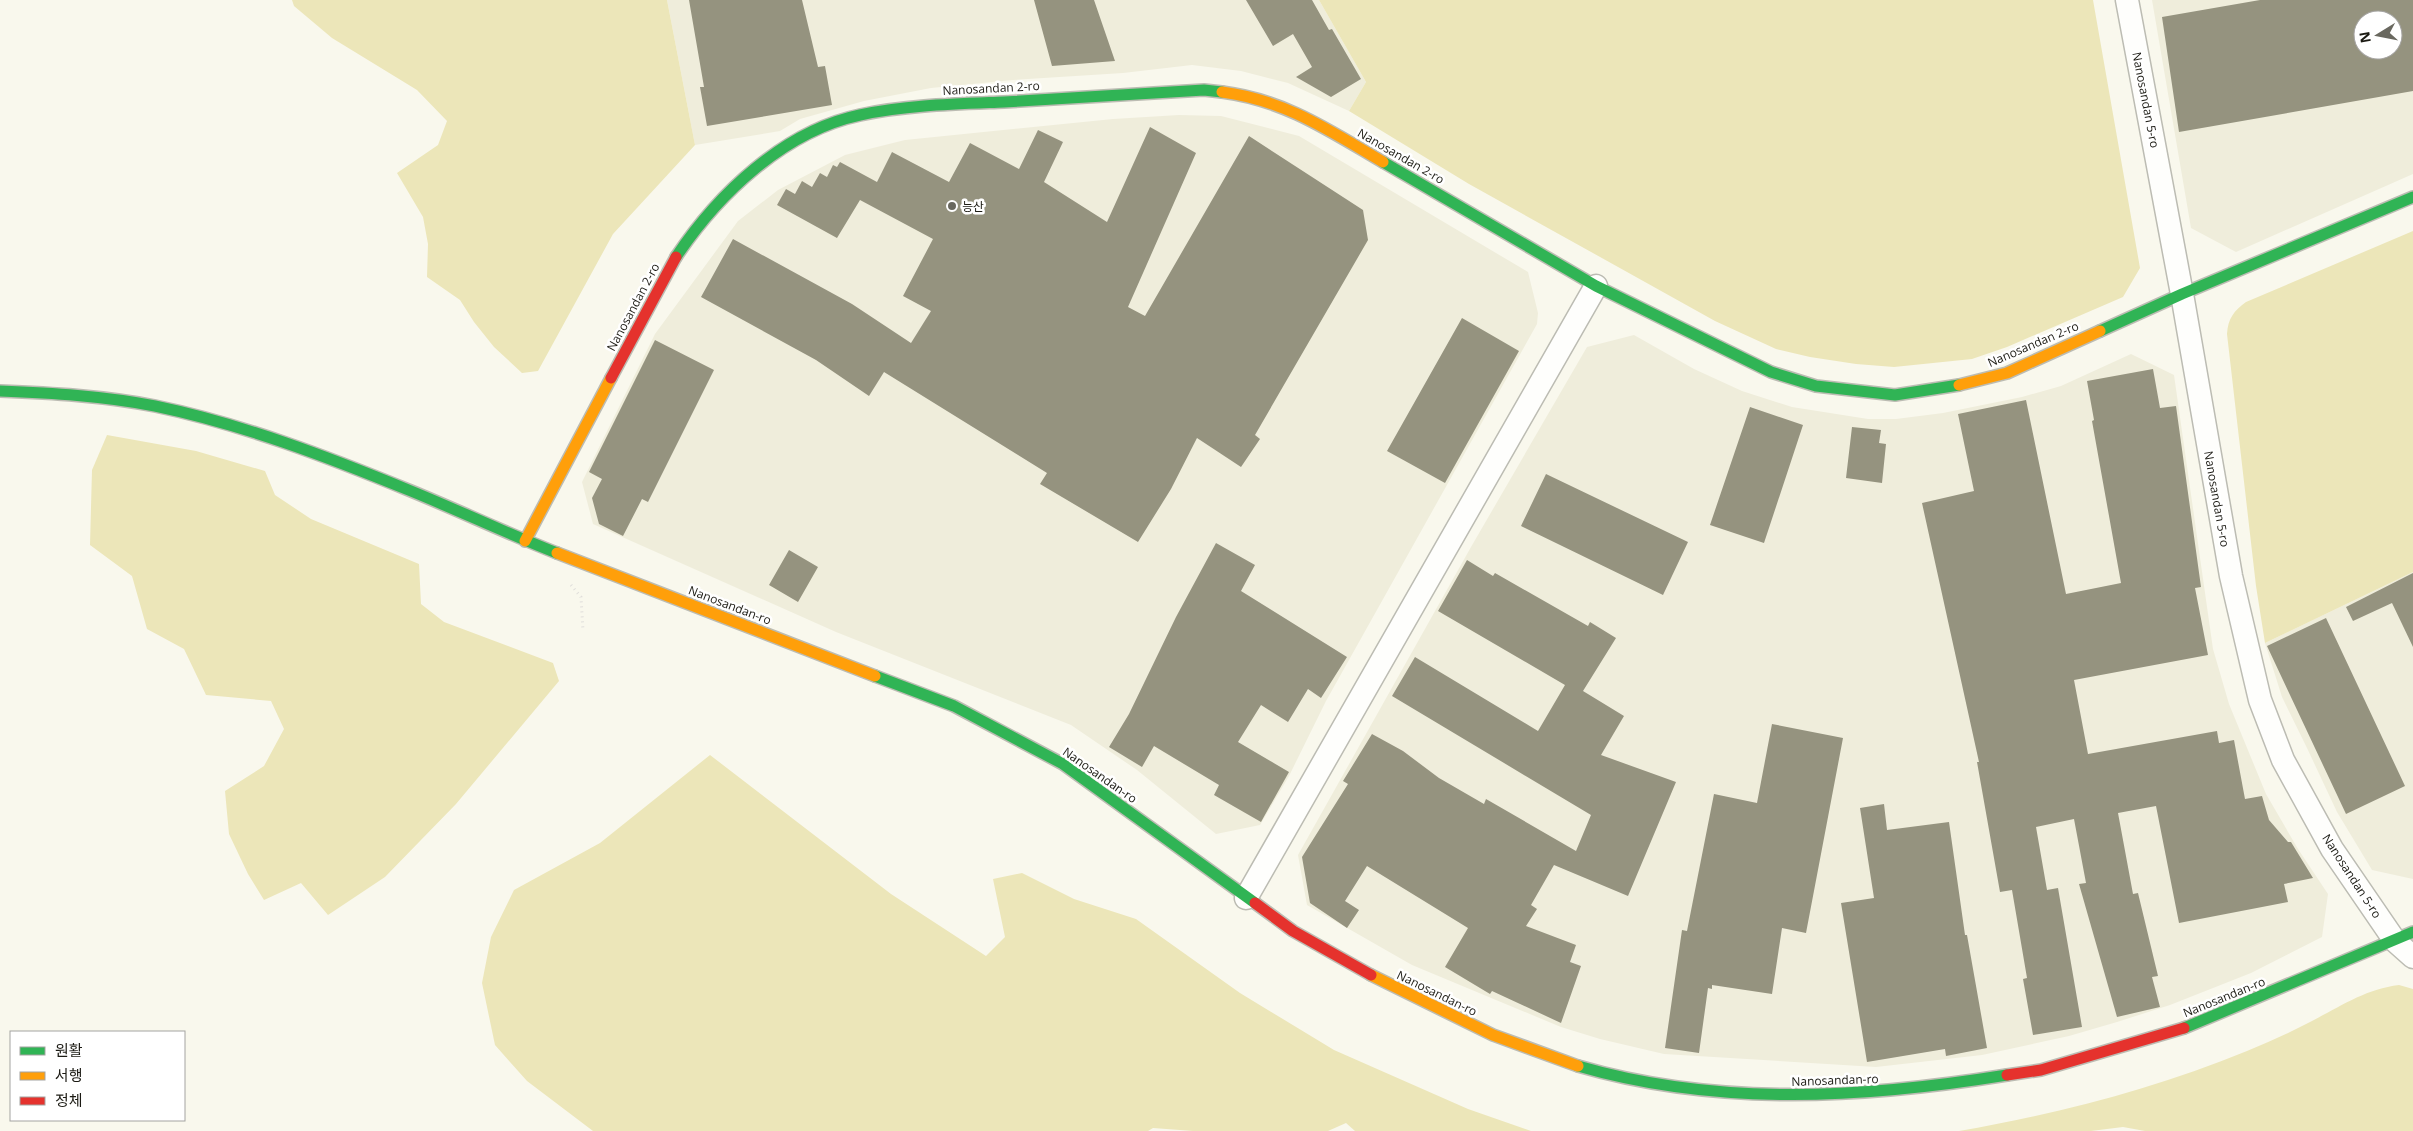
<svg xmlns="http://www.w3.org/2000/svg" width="2413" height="1131" font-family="'Open Sans','Noto Sans KR',sans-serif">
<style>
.built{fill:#efeddb;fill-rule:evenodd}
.green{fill:#ece6b9}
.building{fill:#95937f;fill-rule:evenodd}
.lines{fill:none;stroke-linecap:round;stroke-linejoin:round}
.street-casing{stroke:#bcbcb3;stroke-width:25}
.fast-casing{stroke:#bcbcb3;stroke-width:14}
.slow-casing{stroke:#bcbcb3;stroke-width:14}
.jam-casing{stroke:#bcbcb3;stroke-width:14}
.path{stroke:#e0dedb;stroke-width:3;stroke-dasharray:1 4;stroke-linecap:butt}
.street{stroke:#fefefc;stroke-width:22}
.fast{stroke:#30b455;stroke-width:11}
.slow{stroke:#ff9f0a;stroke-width:11}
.jam{stroke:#e5322d;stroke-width:11}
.poi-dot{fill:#69685f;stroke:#fff;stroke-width:2}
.labels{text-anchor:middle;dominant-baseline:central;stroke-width:5;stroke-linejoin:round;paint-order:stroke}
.street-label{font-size:12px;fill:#1b1a13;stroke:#fff}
.poi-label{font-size:12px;fill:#1b1a13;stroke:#fff;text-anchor:start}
</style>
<rect width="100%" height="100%" fill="#f9f8ed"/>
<path class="built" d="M667 0H1319L1366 82 1349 111 1288 83 1241 71 1192 65 1123 73 1013 80 931 88 864 101 800 119 780 131 695 145Z
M2152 0H2413V174L2236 252 2191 228ZM2363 20H2393V50H2363Z
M1179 115 1221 116 1299 136 1528 272 1538 313 1537 324 1326 701 1289 776 1260 825 1216 834 1137 770 1071 725 836 632 593 524 582 482 655 334 738 221 778 190 845 155 905 140 1113 119Z
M1634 335 1694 369 1742 391 1792 407 1868 419H1896L1943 413 2022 397 2061 386 2131 354 2174 375 2213 649 2229 704 2266 794 2298 849 2328 894 2322 937 2251 973 2170 1005 2117 1022 2069 1036 1982 1055 1876 1067 1664 1054 1600 1039 1561 1027 1412 965 1307 905 1298 855 1471 547 1587 347Z
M2413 572V879L2372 870 2337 812 2307 748 2282 697 2265 643Z"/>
<path class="green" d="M292 0H667L695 145 613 234 538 371 522 373 494 347 474 322 460 300 427 277 428 244 423 217 397 173 438 145 447 121 417 90 332 38 294 6Z
M1319 0H2093L2140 268 2123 297 2007 347 1972 359 1894 367 1856 364 1810 357 1776 349 1715 321 1469 184 1349 111 1366 82Z
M2413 231V572L2265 643 2256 586 2227 334C2228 318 2234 311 2246 302Z
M107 435 196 451 265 471 275 495 311 519 419 564 421 604 444 622 553 663 559 681 456 804 385 877 328 915 301 883 264 900 248 874 229 834 225 791 264 766 284 729 271 701 206 695 184 649 147 629 132 576 90 545 92 470Z
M710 755 891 894 986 956 1005 937 993 879 1022 873 1074 899 1136 919 1240 993 1334 1050 1468 1109 1531 1131H1355L1346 1123 1328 1131H1193L1153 1128 1148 1131H593L527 1081 495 1045 482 983 491 937 514 890 600 843Z
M2399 985 2413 989V1131H2145L2123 1127 2091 1131H1959C2056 1114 2155 1089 2247 1051 2269 1042 2291 1032 2312 1021 2341 1006 2366 989 2399 985Z"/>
<path class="building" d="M689 0H802L818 67 825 66 832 105 707 126 700 87H704Z
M1034 0H1094L1115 61 1052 66Z
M1246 0H1312L1329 30 1332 29 1361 79 1331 97 1296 77 1312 67 1293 34 1273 46Z
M2260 0H2413V91L2179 132 2162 17ZM2363 20H2393V50H2363Z
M1150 127 1196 153 1128 307 1145 316 1249 136 1363 210 1368 240 1255 435 1260 439 1241 467 1197 438 1171 489 1138 542 1040 484 1047 473 884 372 869 396 816 360 701 297 733 239 852 304 911 343 931 311 903 296 933 239 860 200 837 238 777 205 786 189 795 194 802 181 812 187 820 173 827 177 833 165 837 167 840 162 877 182 892 152 949 182 970 143 1019 169 1038 130 1063 142 1044 182 1107 222Z
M1462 318 1519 351 1445 483 1387 451Z
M655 340 714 370 648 502 642 499 623 536 599 524 592 498 602 479 589 472Z
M2153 369 2160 408 2176 406 2201 587 2195 588 2208 655 2074 680 2088 754 2217 731 2219 743 2234 740 2245 799 2262 796 2269 820 2288 842H2291L2313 878 2284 884 2288 902 2179 923 2156 806 2118 813 2133 894 2138 893 2158 976 2152 977 2160 1007 2117 1017 2079 884 2086 883 2074 819 2036 827 2047 890 2058 888 2082 1027 2033 1035 2023 979 2027 978 2012 890 2000 892 1977 762H1979L1922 503 1974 491 1958 414 2026 400 2066 594 2121 583 2092 421 2094 420 2087 381Z
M1750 407 1803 425 1764 543 1710 525Z
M1852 427 1881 430 1879 443 1886 444 1882 483 1846 478Z
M1546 474 1688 542 1663 595 1521 526Z
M1216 543 1255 565 1241 591 1347 657 1321 698 1308 689 1288 722 1261 705 1238 742 1289 772 1261 822 1214 795 1219 785 1154 746 1142 767 1109 747 1129 714 1176 617Z
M789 550 818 567 798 602 769 585Z
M1467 560 1493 576 1495 573 1588 626 1590 622 1616 638 1583 691 1624 716 1601 755 1676 782 1628 896 1554 865 1531 905 1537 909 1526 926 1576 945 1570 962 1581 966 1561 1023 1492 991 1490 994 1445 967 1468 928 1367 866 1345 901 1359 910 1347 928 1310 903 1302 857 1348 784 1343 781 1372 734 1403 751 1439 778 1484 804 1486 799 1576 851 1591 815 1392 696 1415 657 1538 731 1565 685 1438 611Z
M2413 573V647L2392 603 2353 621 2346 607Z
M2326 618 2405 786 2346 814 2267 646Z
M1772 724 1843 738 1806 933 1782 928 1772 994 1712 985V989L1708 988 1699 1053 1665 1048 1682 930 1687 931 1714 794 1757 803Z
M1884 804 1887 830 1949 822 1965 935H1967L1987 1048 1946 1056 1945 1049 1867 1062 1841 903 1874 898 1860 808Z"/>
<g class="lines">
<defs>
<path id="street" d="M2127 0 2182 294 2231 576 2260 700 2283 760 2332 849 2395 941 2413 957
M1246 898 1596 286"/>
<path id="fast" d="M1383 162 1596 286 1771 372 1816 386 1895 395 1959 385
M676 257C718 194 784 131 860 115 907 105 956 104 1004 102 1070 98 1137 94 1204 90L1222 92
M2100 331 2182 294 2413 197
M0 391C51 393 104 396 155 406 242 424 328 457 411 491 460 511 508 534 557 553
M875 676 954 706 1063 764 1255 903
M2184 1028 2413 932
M1578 1066C1719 1107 1865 1098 2007 1075"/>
<path id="slow" d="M1222 92C1285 100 1330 131 1383 162
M1959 385 2007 373 2100 331
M525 541 611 378
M557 553 875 676
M1371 975 1493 1035 1578 1066"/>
<path id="jam" d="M611 378 676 257
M1255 903 1293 931 1371 975
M2007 1075 2041 1070 2184 1028"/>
</defs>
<use href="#street" class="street-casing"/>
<use href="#fast" class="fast-casing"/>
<use href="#slow" class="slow-casing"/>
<use href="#jam" class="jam-casing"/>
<path class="path" d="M571 585 581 597 583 631"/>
<use href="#street" class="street"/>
<use href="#fast" class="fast"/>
<use href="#slow" class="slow"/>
<use href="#jam" class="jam"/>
</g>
<circle class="poi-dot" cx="952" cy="206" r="5"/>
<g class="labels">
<g class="street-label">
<text transform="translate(991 88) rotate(-3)">Nanosandan 2-ro</text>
<text transform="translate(2146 100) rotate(79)">Nanosandan 5-ro</text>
<text transform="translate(1401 156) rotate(30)">Nanosandan 2-ro</text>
<text transform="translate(633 307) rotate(-62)">Nanosandan 2-ro</text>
<text transform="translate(2033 344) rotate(-23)">Nanosandan 2-ro</text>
<text transform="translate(2217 499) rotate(80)">Nanosandan 5-ro</text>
<text transform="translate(730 605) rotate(21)">Nanosandan-ro</text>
<text transform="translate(1100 775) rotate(35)">Nanosandan-ro</text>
<text transform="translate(2352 876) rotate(57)">Nanosandan 5-ro</text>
<text transform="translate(1437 993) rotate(26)">Nanosandan-ro</text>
<text transform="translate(2224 997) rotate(-22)">Nanosandan-ro</text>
<text transform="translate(1835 1080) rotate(-2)">Nanosandan-ro</text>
</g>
<g class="poi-label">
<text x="962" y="206">능산</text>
</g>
</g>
<rect x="10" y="1031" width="175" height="90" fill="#ffffff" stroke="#a4a3a1"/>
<rect x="20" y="1047" width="25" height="8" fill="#30b455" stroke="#a4a3a1"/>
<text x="55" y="1056" font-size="15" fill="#1b1a13">원활</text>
<rect x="20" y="1072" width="25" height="8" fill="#ff9f0a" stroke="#a4a3a1"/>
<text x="55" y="1081" font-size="15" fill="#1b1a13">서행</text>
<rect x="20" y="1097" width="25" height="8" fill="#e5322d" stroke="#a4a3a1"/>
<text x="55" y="1106" font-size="15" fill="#1b1a13">정체</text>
<g transform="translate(2378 35) rotate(260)"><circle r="24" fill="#ffffff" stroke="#a4a3a1"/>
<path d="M0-4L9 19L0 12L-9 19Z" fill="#69685f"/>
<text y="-8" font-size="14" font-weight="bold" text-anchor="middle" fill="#1b1a13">N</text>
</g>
</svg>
